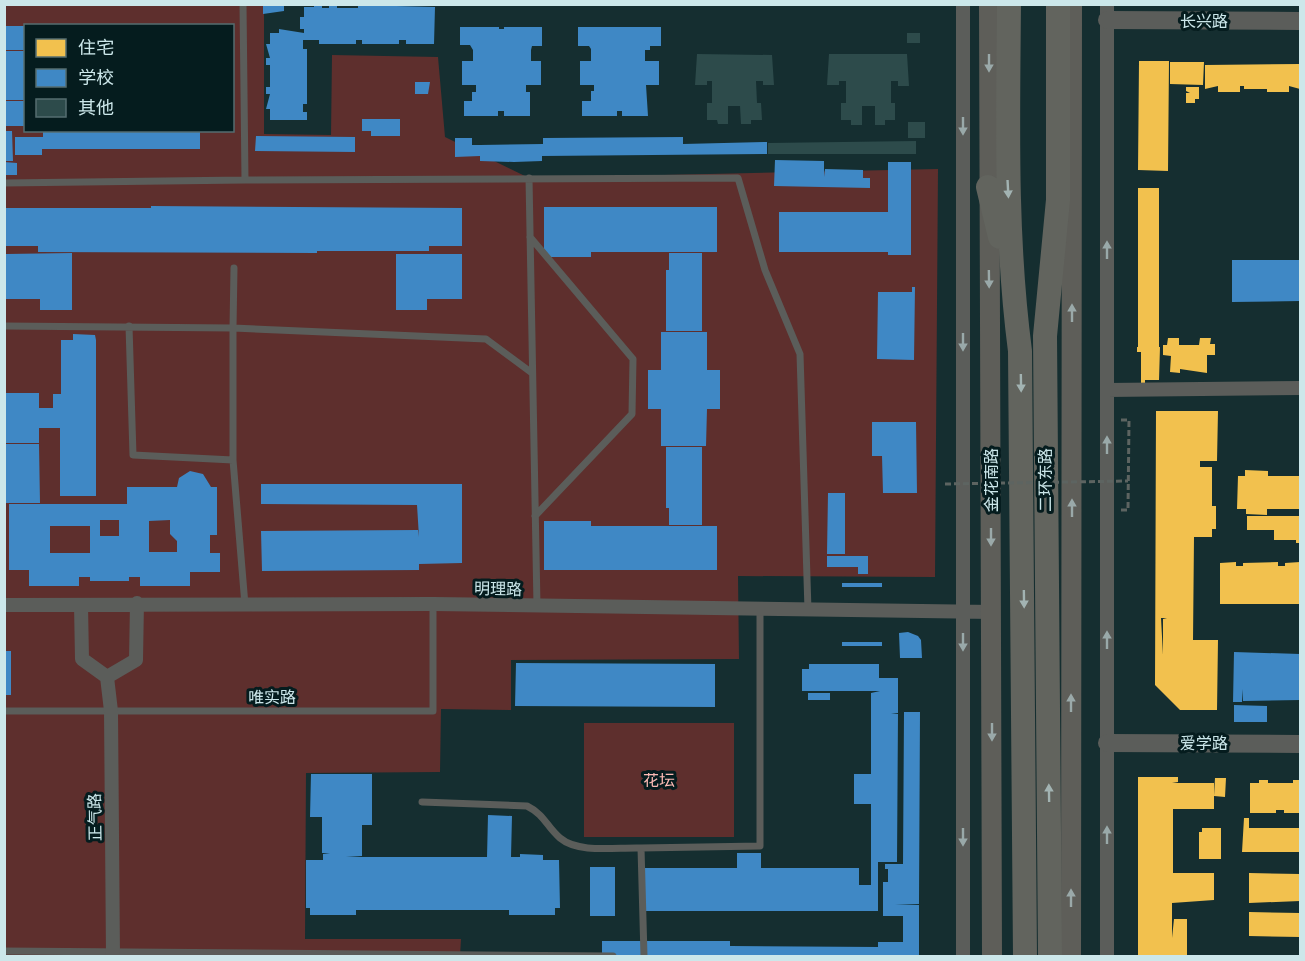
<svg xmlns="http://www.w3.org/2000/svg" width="1305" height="961" font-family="'Work Sans','Noto Sans SC',sans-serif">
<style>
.green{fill:#5e2f2d;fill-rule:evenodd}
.homes{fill:#f2c14e;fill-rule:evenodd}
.schools{fill:#3f88c5;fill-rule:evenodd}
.building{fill:#2d4b4b}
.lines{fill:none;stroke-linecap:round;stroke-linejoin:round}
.path{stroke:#5d6461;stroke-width:3;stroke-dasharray:6 3;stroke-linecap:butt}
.service{stroke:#5b5d5a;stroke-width:7}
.minor{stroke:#5b5d5a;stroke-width:14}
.tertiary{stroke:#5b5d5a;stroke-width:18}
.secondary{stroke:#5e5e59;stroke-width:20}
.trunk{stroke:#62645e;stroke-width:24}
.path-bridge{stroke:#5d6461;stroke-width:3;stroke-dasharray:6 3;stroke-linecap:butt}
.oneway{fill:#9aa9a9}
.oneway2{fill:#99a9a9}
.oneway3{fill:#a2b3b2}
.labels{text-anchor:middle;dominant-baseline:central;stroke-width:6;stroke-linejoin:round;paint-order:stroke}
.street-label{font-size:16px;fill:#cce7ea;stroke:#051c1e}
.park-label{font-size:16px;fill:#fcbab4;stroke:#051c1e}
</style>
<rect width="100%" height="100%" fill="#152e30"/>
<path class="green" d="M5 5H264V134L331 135 332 55 438 57 445 137 529 178 938 169 935 577 738 576 739 659 511 660V710L441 709 440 772 306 773 305 939H461L460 956H5ZM26 26H232V130H26Z
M584 723H734V837H584Z"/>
<path class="homes" d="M1139 61H1169L1168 171 1138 170Z
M1170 62H1204L1203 85 1170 84Z
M1300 64V89L1289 86V92H1267V89H1244V86H1240V92H1218V86L1205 89V65Z
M1186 87H1199V99H1195V103H1186V93H1190L1186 91Z
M1138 188H1159V347H1138Z
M1168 338H1179V345H1199L1200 338H1211L1210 344H1215V355H1207V373L1180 369V373L1170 372 1171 356 1163 355V345H1167Z
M1137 347H1160L1159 380H1145V383H1141V352H1137Z
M1156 411H1218L1217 461H1200V467H1212V506H1216V529H1212V537H1194L1193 640H1218L1217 710H1180L1155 685ZM1161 618H1167L1163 619V655Z
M1245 470 1268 471V476H1300V509H1267V515L1246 514V509H1237L1238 476H1245Z
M1247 516H1300V543H1296V540H1274V530H1247Z
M1236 562V566H1243V563L1278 562V566H1285V563L1300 562V604H1220V563Z
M1138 777H1178V782L1172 783H1214V809H1173V873H1214V900L1172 903V938L1174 919H1187V956H1138Z
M1215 778H1226L1225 797 1214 796Z
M1259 780H1268V783H1293V780H1300V813H1284V810H1276V813H1250V783H1259Z
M1244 818H1249V828H1300V852H1242Z
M1202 828H1221V859H1199V832H1202Z
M1249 873 1300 874V901L1249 903Z
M1249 912 1300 913V937L1249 936Z"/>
<path class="schools" d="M263 4H284V11L263 14Z
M314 5H322V8H329V5H337V8H358V5L435 7 434 44H406V40H399V44H362V40H356V44H319V40H303V49H307V104H303V112H307V120H270V109H266L270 94H266V87H270V65H266V58H270L266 44H270V33H279V29L304 33V29H300V17H304V7H314Z
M4 26H26V50H4Z
M460 27H499V29H504V27H542V46H532L531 50V61H541V85H526V92H530V116H504V111H498V116H464V101H472V92H476V85H462V61H473V50L470 45H460Z
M578 27H661V46H650V50H645V61H659V85H646L648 116H622V111H617V116H582V101H591V91H594V85H580V61H591V49L589 46H578Z
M4 51H26V100H4Z
M415 82H430L428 94H415Z
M4 101H26V126H4Z
M362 119H400V136H371V131H362Z
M4 131H12L13 161H4Z
M43 131 200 132V149H42V155H15V137H43Z
M256 136 355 137V152L255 151Z
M683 137V144L767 142V154L542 156V161L514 162 480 161V156L455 157V138H472V145H480L543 144V138Z
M775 160 824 161V177L825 169 863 170V178H870V188L774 186Z
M4 162 17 163V175H4Z
M888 162H911V255H888V252H779V212H888Z
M151 206 462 208V246H429V251H317V253L38 252V246H6V208H151Z
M544 207H717V252H591V257H549L544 249Z
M72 253V310H40V299H6V254Z
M669 253H702V331H666V270H669Z
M396 254H462V299H427V310H396Z
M1232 260H1300V301L1232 302Z
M912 287H915L914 360 877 359 878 292H912Z
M661 332H707V370H720V409H707L706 446H661V409H648V370H661Z
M73 334 95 335 96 340V496H60V428H39V443H5V393H39V408H53V394H61V340H73Z
M872 422H916L917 493H883L882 456H872Z
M5 444H39L40 503H5Z
M666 447H702V525H669V508H666Z
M190 471 203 474 211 487H217V535H210V553H220V572H190V586H140V577H129V581H90V577H79V586H29V570H9V504H127V487H177L179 478ZM100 520H119V536H100ZM170 520V534L177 541V552H149V521ZM50 526H90V553H50Z
M261 484H462V563L419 564V570L262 571 261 531 418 530 419 537 417 505 261 504Z
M828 493H845V554H827Z
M544 521H591V526H717V570H544Z
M827 556H868V574H858V567H827Z
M842 583H882V587H842Z
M908 632 918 636 921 640 922 658H900L899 633Z
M842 642H882V646H842Z
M4 651H11V695H4Z
M1234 652 1300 654V700L1243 701 1242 689V702H1233Z
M516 663 715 664V707L515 706Z
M809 664H879V678H898V713L891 714H898L897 862H878V911H642V868H737V853H761V868H859V885H871V804H854V774H871V693L880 691H802V669H809Z
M808 693H830V700H808Z
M1234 705 1267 706V722H1234Z
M904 712H920L919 904 895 905H919V956H602V941H730V946L878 947V942H903V916H883V882H888V869H885V864H903Z
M311 774H372V825H362V856L346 857H487L488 815 512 816 511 857H520V854L543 855V860H559L560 908H555V915H509V910H356V915H310V908H306V860H323V854L330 853H322V817H310Z
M590 867H615V916H590Z"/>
<path class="building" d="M907 33H920V43H907Z
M697 54 772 55 774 85H763V81H756L757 103H761L762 120H751V124H741L740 106H728V124H718L717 120H707V103H712V81H707V85H695Z
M829 54H907L909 86H898V81H891V103H895V120H885V125H875V106H862V125H851V120H841V103H846V81H839V85H827Z
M908 122H925V138H908Z
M916 141V154H768V143Z"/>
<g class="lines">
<path class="path" d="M1121 420H1129L1128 510H1121"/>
<path class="service" d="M529 178 537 606
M245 180 738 178 765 270 800 354 808 610
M4 183 245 180 243 4
M530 237 633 359 632 414 535 516
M234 268 233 328 486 339 532 373
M4 326 233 328V460L245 605
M129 326 133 455 233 460
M4 711H433V604
M422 802 527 806C545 815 546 826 560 838 579 854 617 847 641 848
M4 951 613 956
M644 956 641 848 760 846V610"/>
<path class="minor" d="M1107 390 1300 388
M4 605 433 604 992 612
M81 605 82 659 107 677 136 660 137 603
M107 677 111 711 113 956
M963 956V4
M1107 956V4"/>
<path class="tertiary" d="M1107 20 1300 21
M1107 743 1300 744"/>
<path class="secondary" d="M989 4 992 956
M1071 956 1072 4"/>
<path class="trunk" d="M1009 4C1008 120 1005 236 1020 351L1025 956
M988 187 1000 237
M1050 956 1045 336 1058 200V4"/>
<path class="path-bridge" d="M945 484 1128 481"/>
</g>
<defs><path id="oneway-solid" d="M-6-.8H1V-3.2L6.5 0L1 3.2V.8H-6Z" transform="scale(1.5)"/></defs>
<g class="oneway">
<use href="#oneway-solid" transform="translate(989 63) rotate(90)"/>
<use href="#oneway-solid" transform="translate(989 279) rotate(89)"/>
<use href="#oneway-solid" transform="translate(1072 313) rotate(-90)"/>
<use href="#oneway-solid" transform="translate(1072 508) rotate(-90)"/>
<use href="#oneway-solid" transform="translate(991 537) rotate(90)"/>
<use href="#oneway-solid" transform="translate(1071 703) rotate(-90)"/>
<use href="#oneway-solid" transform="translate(992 732) rotate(90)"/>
<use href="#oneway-solid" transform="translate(1071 898) rotate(-90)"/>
</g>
<g class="oneway2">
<use href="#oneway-solid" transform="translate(963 126) rotate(90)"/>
<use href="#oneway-solid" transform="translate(1107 250) rotate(-90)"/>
<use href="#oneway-solid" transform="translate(963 342) rotate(90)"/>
<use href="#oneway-solid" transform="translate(1107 445) rotate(-90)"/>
<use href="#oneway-solid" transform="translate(1107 640) rotate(-90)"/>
<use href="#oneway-solid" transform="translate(963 642) rotate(90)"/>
<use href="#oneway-solid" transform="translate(1107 835) rotate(-90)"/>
<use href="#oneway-solid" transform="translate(963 837) rotate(90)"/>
</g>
<g class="oneway3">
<use href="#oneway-solid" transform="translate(1008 189) rotate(87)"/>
<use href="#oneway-solid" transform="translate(1021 383) rotate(89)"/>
<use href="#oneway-solid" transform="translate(1024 599) rotate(89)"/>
<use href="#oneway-solid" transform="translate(1049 793) rotate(-91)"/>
</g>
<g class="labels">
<g class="street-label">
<text x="1204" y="21">长兴路</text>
<text transform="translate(991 480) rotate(-90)">金花南路</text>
<text transform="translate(1045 480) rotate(-90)">二环东路</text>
<text transform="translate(498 589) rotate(1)">明理路</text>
<text x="272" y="697">唯实路</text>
<text x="1204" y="743">爱学路</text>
<text transform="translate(95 817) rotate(-91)">正气路</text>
</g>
<g class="park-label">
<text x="659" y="780">花坛</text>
</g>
</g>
<rect width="1305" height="961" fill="none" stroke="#cce7ea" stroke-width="12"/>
<rect x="24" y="24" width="210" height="108" fill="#051c1e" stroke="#556d70" stroke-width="1.5"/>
<rect x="36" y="39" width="30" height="18" fill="#f2c14e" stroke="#556d70" stroke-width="1.5"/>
<text x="78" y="54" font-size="18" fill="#cce7ea">住宅</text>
<rect x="36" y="69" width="30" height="18" fill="#3f88c5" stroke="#556d70" stroke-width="1.5"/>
<text x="78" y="84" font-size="18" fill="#cce7ea">学校</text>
<rect x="36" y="99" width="30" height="18" fill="#2d4b4b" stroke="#556d70" stroke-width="1.5"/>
<text x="78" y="114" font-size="18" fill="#cce7ea">其他</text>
</svg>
